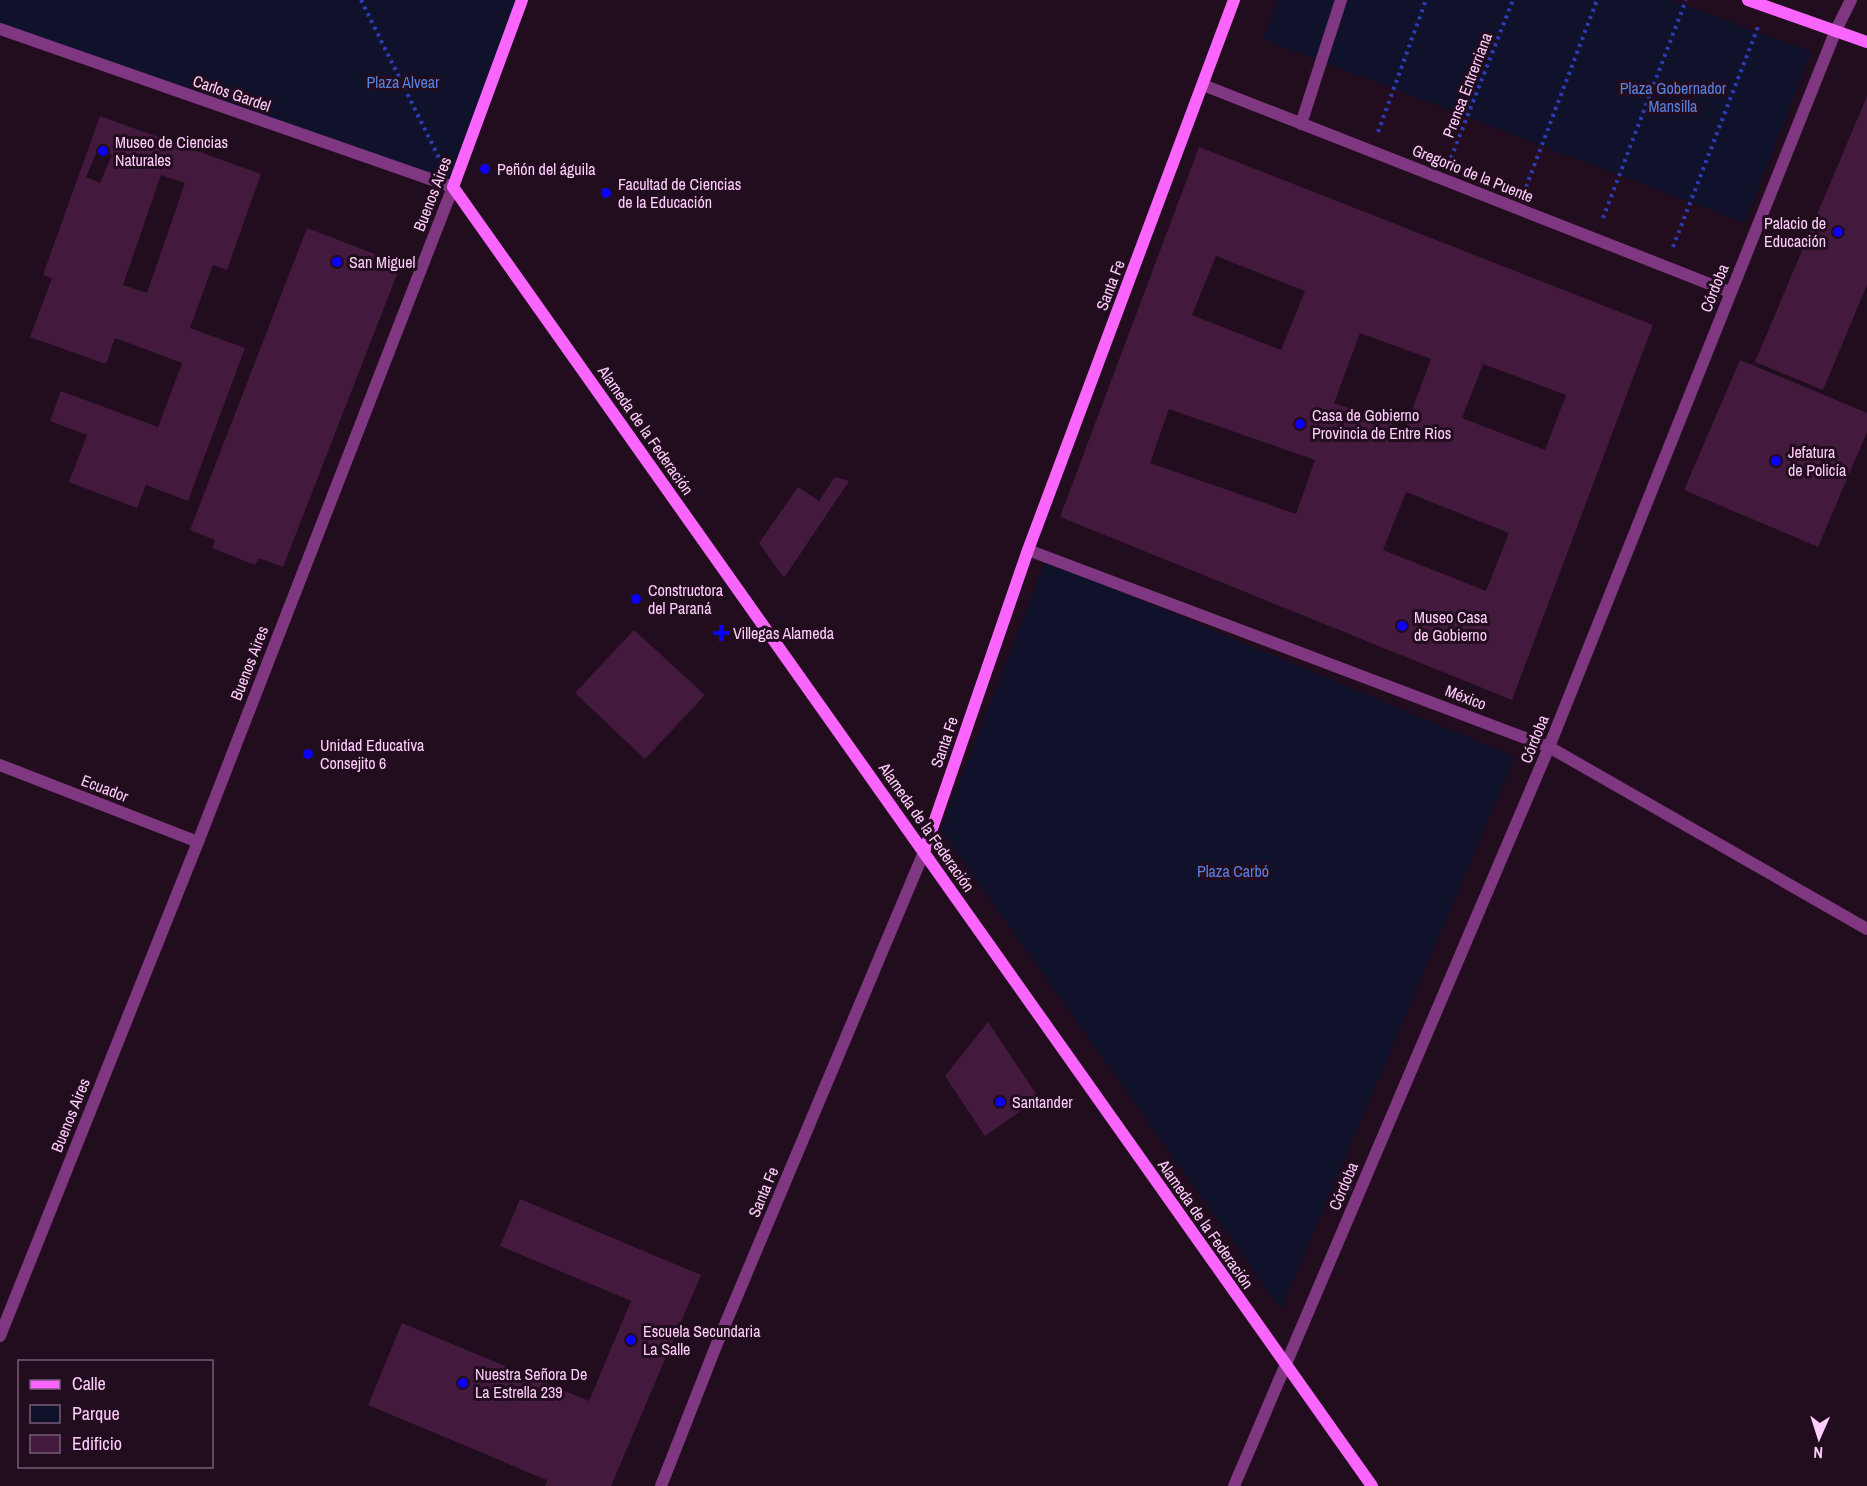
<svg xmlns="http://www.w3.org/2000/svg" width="1867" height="1486" font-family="'Archivo Narrow',sans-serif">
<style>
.green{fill:#10122c}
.building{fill:#43193d;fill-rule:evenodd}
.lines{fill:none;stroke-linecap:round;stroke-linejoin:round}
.path{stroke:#2c3cb4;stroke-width:4;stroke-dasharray:3 4.5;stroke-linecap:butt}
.street{stroke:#803781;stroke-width:12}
.secondary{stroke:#fb65ff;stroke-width:12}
.poi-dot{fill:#0c00f9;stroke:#220d1f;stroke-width:2}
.labels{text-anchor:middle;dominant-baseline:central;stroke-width:6;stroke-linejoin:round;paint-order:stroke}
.park-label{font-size:16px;fill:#5882e0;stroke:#220d1f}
.street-label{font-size:16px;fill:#ffcefc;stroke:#220d1f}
.poi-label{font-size:16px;fill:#ffcefc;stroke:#220d1f;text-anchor:start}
</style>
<rect width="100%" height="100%" fill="#220d1f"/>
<path class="green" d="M0 0H522L453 187 0 29Z
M1278 0H1672L1811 52 1745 223 1263 39Z
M1046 560 1515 757 1281 1309 941 830Z"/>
<path class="building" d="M1867 96V285L1823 390 1755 362Z
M100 116 261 174 227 270 213 265 190 328 245 348 188 501 146 485 137 508 69 482 87 435 50 421 61 391 158 427 182 363 115 338 106 364 30 337 52 278 43 275ZM98 149 112 155 100 183 86 177ZM161 175 185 183 147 293 123 285Z
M1199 147 1653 325 1512 700 1060 517ZM1216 256 1305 291 1281 350 1192 315ZM1360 333 1431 359 1405 429 1334 403ZM1483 364 1566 395 1545 450 1462 418ZM1169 409 1315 460 1296 514 1150 463ZM1406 492 1509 533 1486 591 1383 550Z
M307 228 401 264 283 567 259 558 255 565 212 548 215 540 190 530Z
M1740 360 1867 413V432L1818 547 1684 490Z
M835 477 849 481 784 578 759 543 798 487 819 501Z
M634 630 705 695 645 759 575 693Z
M988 1022 1039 1098 985 1136 945 1076Z
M520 1199 701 1275 611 1486H545L547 1480 368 1405 402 1323 589 1401 631 1301 500 1246Z"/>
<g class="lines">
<path class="path" d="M361 0 439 158
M1378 132 1426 0
M1451 158 1513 0
M1526 187 1597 0
M1603 218 1686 0
M1673 247 1758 27"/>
<path class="street" d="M0 29 453 187 198 842 0 1336
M1203 85 1730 292
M1301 124 1341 0
M1028 550 1549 747 1867 929
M0 765 198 842
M661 1486 716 1346 924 852
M1234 1486 1549 747 1836 30 1851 0"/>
<path class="secondary" d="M522 0 453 187 1372 1486
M1748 0 1867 42
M924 852 1028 550 1234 0"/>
</g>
<g class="poi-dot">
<circle cx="103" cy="151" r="6"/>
<circle cx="485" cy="169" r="6"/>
<circle cx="606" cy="193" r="6"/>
<circle cx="1838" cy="232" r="6"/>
<circle cx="337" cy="262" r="6"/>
<circle cx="1300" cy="424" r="6"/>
<circle cx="1776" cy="461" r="6"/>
<circle cx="636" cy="599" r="6"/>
<circle cx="1402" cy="626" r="6"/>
<path d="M718 624h6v6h6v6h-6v6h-6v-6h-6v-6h6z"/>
<circle cx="308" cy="754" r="6"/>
<circle cx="1000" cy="1102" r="6"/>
<circle cx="631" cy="1340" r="6"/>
<circle cx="463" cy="1383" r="6"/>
</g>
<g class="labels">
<g class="park-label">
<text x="403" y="82">Plaza Alvear</text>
<text x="1673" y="88">Plaza Gobernador<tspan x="1673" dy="18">Mansilla</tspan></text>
<text x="1233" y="871">Plaza Carbó</text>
</g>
<g class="street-label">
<text transform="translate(1467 85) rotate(-69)">Prensa Entrerriana</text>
<text transform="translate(232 93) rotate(19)">Carlos Gardel</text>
<text transform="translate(1473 173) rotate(22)">Gregorio de la Puente</text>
<text transform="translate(432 194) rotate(-69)">Buenos Aires</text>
<text transform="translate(1110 285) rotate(-69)">Santa Fe</text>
<text transform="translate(1714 288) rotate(-68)">Córdoba</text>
<text transform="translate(646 430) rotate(55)">Alameda de la Federación</text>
<text transform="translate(249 663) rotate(-69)">Buenos Aires</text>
<text transform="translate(1466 697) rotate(21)">México</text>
<text transform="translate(1534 739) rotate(-68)">Córdoba</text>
<text transform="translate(944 742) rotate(-71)">Santa Fe</text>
<text transform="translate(105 788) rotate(21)">Ecuador</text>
<text transform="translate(927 827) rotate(55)">Alameda de la Federación</text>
<text transform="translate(70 1115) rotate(-68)">Buenos Aires</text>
<text transform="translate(1343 1186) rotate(-67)">Córdoba</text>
<text transform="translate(763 1192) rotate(-67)">Santa Fe</text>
<text transform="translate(1206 1224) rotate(55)">Alameda de la Federación</text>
</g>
<g class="poi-label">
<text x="115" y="142">Museo de Ciencias<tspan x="115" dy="18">Naturales</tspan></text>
<text x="497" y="169">Peñón del águila</text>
<text x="618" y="184">Facultad de Ciencias<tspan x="618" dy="18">de la Educación</tspan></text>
<text x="1826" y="223" text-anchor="end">Palacio de<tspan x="1826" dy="18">Educación</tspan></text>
<text x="349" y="262">San Miguel</text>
<text x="1312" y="415">Casa de Gobierno<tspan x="1312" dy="18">Provincia de Entre Rios</tspan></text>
<text x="1788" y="452">Jefatura<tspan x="1788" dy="18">de Policía</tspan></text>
<text x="648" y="590">Constructora<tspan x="648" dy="18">del Paraná</tspan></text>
<text x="1414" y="617">Museo Casa<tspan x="1414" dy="18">de Gobierno</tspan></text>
<text x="733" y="633">Villegas Alameda</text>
<text x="320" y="745">Unidad Educativa<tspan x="320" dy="18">Consejito 6</tspan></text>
<text x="1012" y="1102">Santander</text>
<text x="643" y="1331">Escuela Secundaria<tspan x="643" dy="18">La Salle</tspan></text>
<text x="475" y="1374">Nuestra Señora De<tspan x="475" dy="18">La Estrella 239</tspan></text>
</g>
</g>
<rect x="18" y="1360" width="195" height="108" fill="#220d1f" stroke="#7a5a77" stroke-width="1.5"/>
<rect x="30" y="1380" width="30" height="9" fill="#fb65ff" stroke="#7a5a77" stroke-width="1.5"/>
<text x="72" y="1390" font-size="18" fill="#ffcefc">Calle</text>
<rect x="30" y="1405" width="30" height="18" fill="#10122c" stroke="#7a5a77" stroke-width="1.5"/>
<text x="72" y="1420" font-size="18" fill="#ffcefc">Parque</text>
<rect x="30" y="1435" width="30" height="18" fill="#43193d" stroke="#7a5a77" stroke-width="1.5"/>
<text x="72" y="1450" font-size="18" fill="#ffcefc">Edificio</text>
<g transform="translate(1819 1438) rotate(183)" stroke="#220d1f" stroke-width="4.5" paint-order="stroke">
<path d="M0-4.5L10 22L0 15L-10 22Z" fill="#ffcefc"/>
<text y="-9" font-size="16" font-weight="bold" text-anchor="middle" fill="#ffcefc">N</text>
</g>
</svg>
